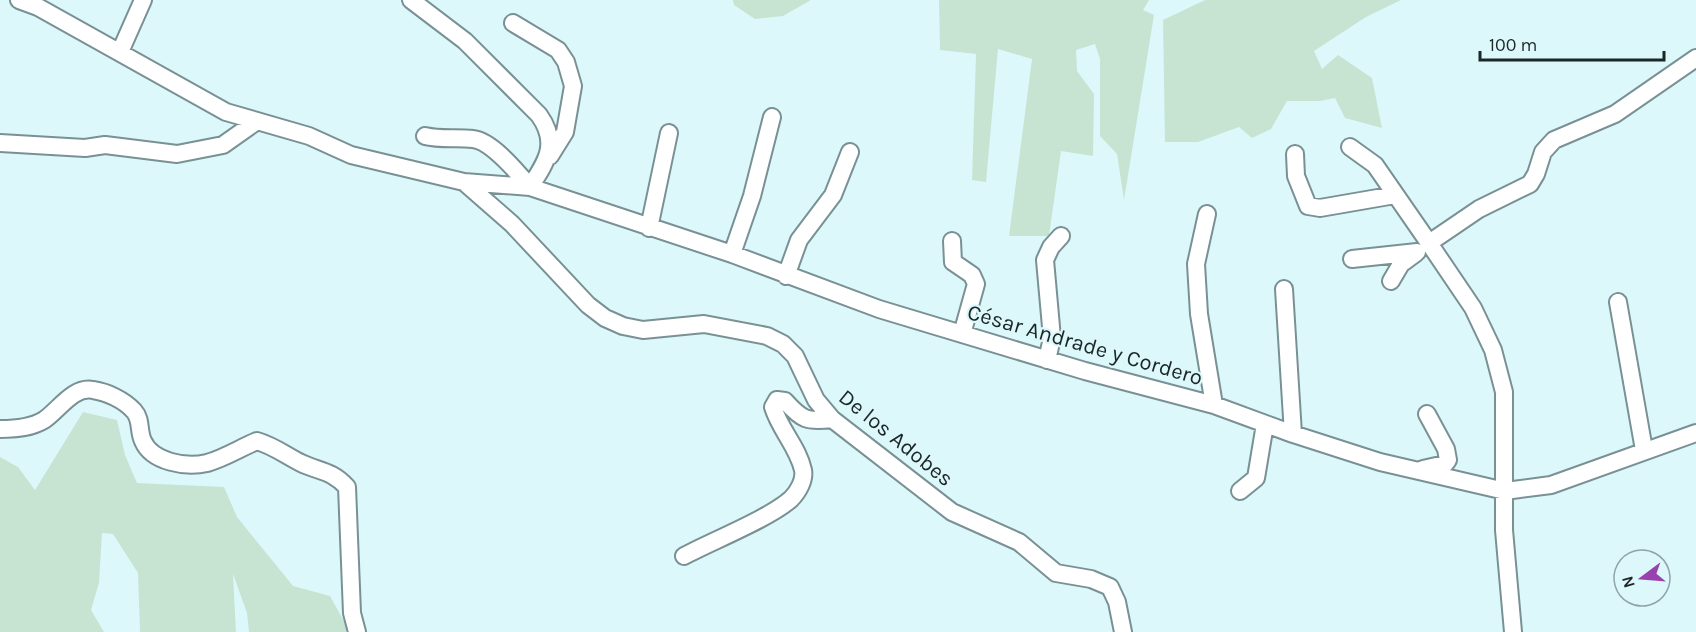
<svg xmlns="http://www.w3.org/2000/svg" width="1696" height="632" font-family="Karla,sans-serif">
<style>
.green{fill:#c7e4d3}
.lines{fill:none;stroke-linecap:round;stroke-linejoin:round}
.minor-casing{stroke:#799194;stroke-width:20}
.minor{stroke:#fff;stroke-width:16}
.labels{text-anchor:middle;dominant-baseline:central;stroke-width:4.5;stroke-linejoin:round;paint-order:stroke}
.street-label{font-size:22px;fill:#1c2627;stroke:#ddf8fb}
</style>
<rect width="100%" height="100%" fill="#ddf8fb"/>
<path class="green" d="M733 0H811L783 16 755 19 734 5Z
M939 0H1149L1143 10 1154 15 1124 200 1117 154 1100 136V59L1095 44 1076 50 1077 71 1094 94 1093 156 1061 151 1049 236H1009L1032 59 998 49 986 182 972 180 976 54 940 50Z
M1205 0H1401L1366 17 1314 51 1322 69 1338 55 1372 78 1382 128 1345 118 1335 98 1320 101H1287L1271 129 1252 138 1239 127 1198 142H1165L1163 20Z
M83 412 117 420 125 455 137 483 224 487 237 517 293 586 330 596 346 625V632H249L247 613 233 574 236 632H140L138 573 113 534 102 533 99 583 91 610 104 632H0V457L18 467 35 490Z"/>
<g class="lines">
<defs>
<path id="minor" d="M19 0 38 7 226 112 309 136 351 155 464 182 530 187 732 254 879 309 1085 371 1214 405 1293 434 1380 462 1505 491 1551 485 1696 433
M411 0 465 41 539 115C559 143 547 161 530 187 518 173 492 141 473 139 457 137 441 140 425 136
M513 23 558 50 566 62 573 86 565 132 550 156
M120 52 143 0
M0 143 85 148 105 145 177 154 223 145 257 121
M1350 147 1375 165 1429 243
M1295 154 1296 176 1308 206 1320 208 1395 195
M464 182 512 224 588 305 605 318 623 326 643 330 704 324 767 336 783 344 795 356 816 400 832 419 952 512 1019 542 1056 573 1091 579 1110 587 1117 602 1123 632
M1207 214 1196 264 1199 314 1214 405
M649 228 669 133
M952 241 953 262 972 275 976 284 962 334
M732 254 752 196 772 117
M1352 259 1417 252
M786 276 799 240 833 195 850 152
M1391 281 1401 264 1416 253
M1284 289 1293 434
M1618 302 1644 450
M1047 360 1052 338 1045 260 1051 247 1061 236
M0 429C15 429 31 428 44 420 59 410 73 386 93 390 107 392 124 400 134 411 142 420 138 431 143 441 152 462 186 468 207 463 225 458 240 448 257 441 274 446 285 455 301 463 320 472 331 470 347 487L352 613 357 632
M1423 469 1445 464 1448 460 1446 449 1427 414
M1240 491 1256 478 1265 424
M684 556C712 541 770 518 791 499 798 492 805 480 803 470 798 447 780 430 773 407L777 400 785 401C802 420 807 422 832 419
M1513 632 1504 530V392L1493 350 1473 308 1429 243 1479 209 1530 184 1536 174 1543 152 1554 140 1615 114 1696 58"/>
</defs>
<use href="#minor" class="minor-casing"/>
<use href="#minor" class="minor"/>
</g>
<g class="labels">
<g class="street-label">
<text transform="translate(1085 345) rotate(16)">César Andrade y Cordero</text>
<text transform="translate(896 438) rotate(39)">De los Adobes</text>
</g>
</g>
<g transform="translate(1642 578) rotate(254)"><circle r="28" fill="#ddf8fb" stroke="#90a4a6" stroke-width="1.5"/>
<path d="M0-4.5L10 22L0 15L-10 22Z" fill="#9942af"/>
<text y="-9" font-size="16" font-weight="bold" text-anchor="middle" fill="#1c2627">N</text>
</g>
<path d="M1480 51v9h184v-9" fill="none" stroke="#1c2627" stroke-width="3"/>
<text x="1489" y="51" font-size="18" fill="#1c2627" stroke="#ddf8fb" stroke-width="4.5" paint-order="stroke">100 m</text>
</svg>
